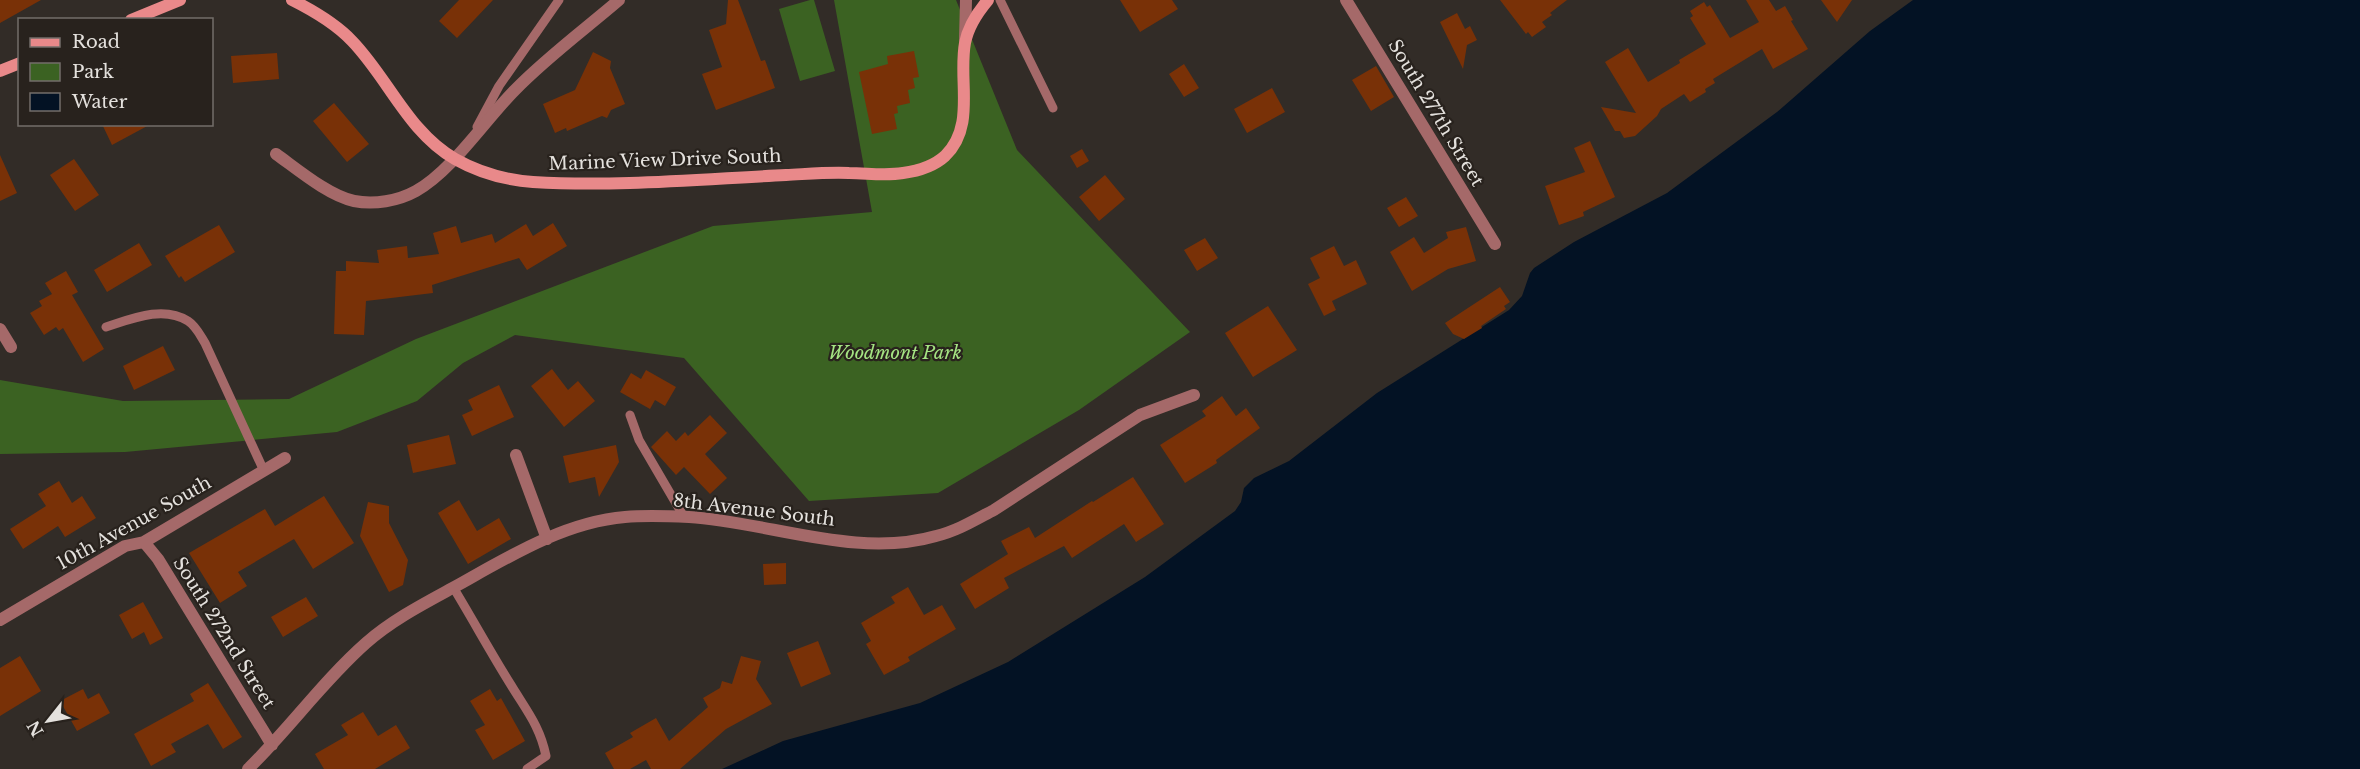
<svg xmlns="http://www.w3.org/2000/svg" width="2360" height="769" font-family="'Libre Baskerville',serif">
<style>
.green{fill:#3b6222}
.water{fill:#031224}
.building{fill:#793107}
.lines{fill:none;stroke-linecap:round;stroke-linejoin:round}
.lane{stroke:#a56969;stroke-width:9}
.street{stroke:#a56969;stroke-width:12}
.secondary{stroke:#e9898a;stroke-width:12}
.labels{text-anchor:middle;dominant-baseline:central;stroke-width:4.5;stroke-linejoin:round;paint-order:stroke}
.street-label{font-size:18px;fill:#e4e1dd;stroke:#28221d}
.park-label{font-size:18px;font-style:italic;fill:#a5e483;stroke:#28221d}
</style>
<rect width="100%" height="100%" fill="#322c27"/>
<path class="green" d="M810 0H814L835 71 800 81 779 9Z
M834 0H956L1017 150 1190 332 1079 410 938 493 809 501 684 358 515 335 463 363 417 401 337 432 125 452 0 454V380L123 401 289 399 416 339 713 226 872 212Z"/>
<path class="water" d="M1913 0H2360V769H722L783 741 920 703 1008 662 1145 577 1235 511 1241 502 1244 488 1254 478 1289 461 1377 393 1509 310 1522 296 1530 273 1534 268 1574 242 1667 193 1777 112 1870 31Z"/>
<path class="building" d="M0 0H41L0 23Z
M459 0H493L457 38 439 21Z
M728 0H738L761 61 765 60 775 88 716 110 702 74 722 67 709 30 726 24Z
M1120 0H1172L1178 9 1140 32Z
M1500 0H1567L1550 13 1552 15 1542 22 1546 27 1532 37 1528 32 1526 34Z
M1746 0H1769L1776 11 1785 6 1793 20 1791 21 1808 49 1773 69 1762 49 1713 79 1715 83 1705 89 1706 92 1690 102 1684 94 1661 109 1657 116 1635 136 1624 138 1620 131H1615L1601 107 1636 113 1605 62 1628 48 1648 82 1680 63 1679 60 1706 44 1690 18 1693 16 1690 11 1704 2 1707 7 1710 5 1730 38 1759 22Z
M1821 0H1852L1837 22Z
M1457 13 1465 29 1470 26 1477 40 1467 45 1463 69 1440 22Z
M914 51 919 77 913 78 915 88 908 90 910 103 897 106 898 113 894 114 897 129 872 134 859 72 888 64 887 56Z
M593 52 611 61 610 68 625 104 611 110 607 118 602 116 567 131 566 128 555 133 543 104 575 90Z
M277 53 279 79 233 83 231 56Z
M1184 64 1199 88 1184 97 1169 74Z
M1376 66 1394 97 1371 111 1352 80Z
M1272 88 1285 112 1247 133 1234 109Z
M334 103 369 144 347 162 313 121Z
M102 124H151L112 145Z
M1590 141 1615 197 1583 212 1584 216 1559 225 1545 186 1585 172 1574 148Z
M1082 149 1089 161 1077 168 1070 156Z
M0 155 17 193 0 201Z
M74 159 99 195 75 211 50 175Z
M1105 175 1125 199 1099 221 1079 197Z
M1406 197 1418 216 1399 227 1387 208Z
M553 223 567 246 527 270 519 258 432 285 433 293 366 301 364 335 334 334 336 271H346V261L379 263 377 250 407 246 408 258 439 254 433 233 456 226 461 243 492 234 495 243 526 224 533 236Z
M219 225 235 252 185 282 181 276 179 278 165 256Z
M1466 227 1476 261 1448 269 1412 291 1390 252 1414 237 1424 253 1448 238 1446 232Z
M1205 238 1218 258 1197 271 1184 250Z
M139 243 152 265 107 292 94 270Z
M1334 246 1344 266 1356 260 1367 284 1332 301 1336 310 1324 316 1308 284 1320 278 1310 258Z
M66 271 78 292 72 295 104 349 83 362 63 328 59 331 56 327 44 335 30 313 42 306 39 301 52 294 45 283Z
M1500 287 1510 302 1504 306 1506 309 1481 326 1482 328 1464 339 1453 334 1445 323Z
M1268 306 1297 350 1253 377 1225 333Z
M163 346 175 370 134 390 123 366Z
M552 369 568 390 578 381 595 401 564 427 531 386Z
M646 370 676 387 665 406 655 400 650 409 620 392 631 373 641 379Z
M499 385 514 417 472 436 462 415 473 410 468 400Z
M1222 396 1236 416 1246 408 1260 428 1216 460 1217 463 1185 483 1160 445 1206 416 1202 411Z
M710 415 727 433 705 454 727 478 710 494 684 467 676 475 651 447 667 431 676 441 685 432 688 436Z
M449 435 456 464 413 473 407 445Z
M616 445 619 462 599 497 595 477 569 483 563 456Z
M1133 477 1164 524 1136 542 1124 524 1072 558 1064 546 1004 578 1009 588 975 609 960 584 1008 554 1001 541 1029 527 1035 538 1092 501 1093 502Z
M59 481 72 503 82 496 96 518 65 537 58 526 23 549 10 529 46 506 38 494Z
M324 496 354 543 313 569 294 539 238 572 247 586 220 603 189 553 265 509 275 526Z
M459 500 477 531 499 518 511 539 468 564 438 513Z
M368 502 389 506V523L408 560 403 585 389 592 360 536Z
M786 563V584L764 585 763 564Z
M908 587 924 615 942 605 956 629 908 657 910 661 884 675 866 644 871 641 861 623 895 603 891 597Z
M306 597 318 616 283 637 271 617Z
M143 602 163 638 150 645 144 632 132 639 119 615Z
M818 641 831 674 801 687 787 653Z
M20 656 41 691 0 716V668Z
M741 656 761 661 756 679 772 704 726 729 680 769H651L646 760 630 769H614L605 753 633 737 630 733 656 718 669 741 708 707 703 698 720 688 722 681 732 684Z
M208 683 242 737 223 749 208 724 171 744 176 752 151 766 134 734 194 701 190 694Z
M83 689 88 699 99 693 110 713 77 731 60 701Z
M490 689 497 701 501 698 525 741 493 760 475 730 485 725 470 701Z
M363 712 378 736 396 725 410 748 375 769H324L315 754 348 735 341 725Z"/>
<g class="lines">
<path class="lane" d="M1000 0 1053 108
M477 127 499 86 559 0
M106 327C131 319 163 305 188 321 196 326 200 335 205 343L264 471
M630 415 639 440 684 517
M453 587C473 620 491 653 511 685 526 710 540 726 546 756L527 769"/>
<path class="street" d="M1346 0 1495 244
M965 40 966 0
M276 154C297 169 329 196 354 201 374 205 398 201 416 191 452 171 485 120 515 90 546 58 584 30 619 0
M0 329 11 347
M516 455 547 539
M144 542 158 559 272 745
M0 620 125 546 144 542 285 458
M248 769C289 729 323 681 366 643 393 619 427 602 458 585 510 556 565 522 625 517 646 515 668 516 689 517 769 522 857 559 936 536 957 531 975 520 994 510L1140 415 1194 395"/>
<path class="secondary" d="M292 0C314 11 335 23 352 41 388 78 408 132 455 159 478 172 506 180 533 182 616 187 702 179 786 175 807 174 828 172 849 173 867 173 885 176 903 173 918 171 934 166 945 156 976 126 958 81 965 43 968 27 977 13 988 0
M131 20 180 0
M0 71 20 63"/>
</g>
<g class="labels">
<g class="street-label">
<text transform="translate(1436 113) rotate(59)">South 277th Street</text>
<text transform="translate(665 160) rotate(-2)">Marine View Drive South</text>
<text transform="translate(754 510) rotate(7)">8th Avenue South</text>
<text transform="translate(134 523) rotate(-29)">10th Avenue South</text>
<text transform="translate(224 633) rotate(58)">South 272nd Street</text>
</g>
<g class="park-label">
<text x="895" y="353">Woodmont Park</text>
</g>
</g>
<rect x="18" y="18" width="195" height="108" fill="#28221d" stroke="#736e6a" stroke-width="1.5"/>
<rect x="30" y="38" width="30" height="9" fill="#e9898a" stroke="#736e6a" stroke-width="1.5"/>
<text x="72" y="48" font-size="18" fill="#e4e1dd">Road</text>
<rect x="30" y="63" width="30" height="18" fill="#3b6222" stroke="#736e6a" stroke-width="1.5"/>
<text x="72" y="78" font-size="18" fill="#e4e1dd">Park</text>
<rect x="30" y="93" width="30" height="18" fill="#031224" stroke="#736e6a" stroke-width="1.5"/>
<text x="72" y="108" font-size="18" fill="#e4e1dd">Water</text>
<g transform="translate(48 721) rotate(239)" stroke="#28221d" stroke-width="4.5" paint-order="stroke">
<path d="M0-4.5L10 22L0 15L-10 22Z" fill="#e4e1dd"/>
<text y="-9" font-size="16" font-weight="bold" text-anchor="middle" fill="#e4e1dd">N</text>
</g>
</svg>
